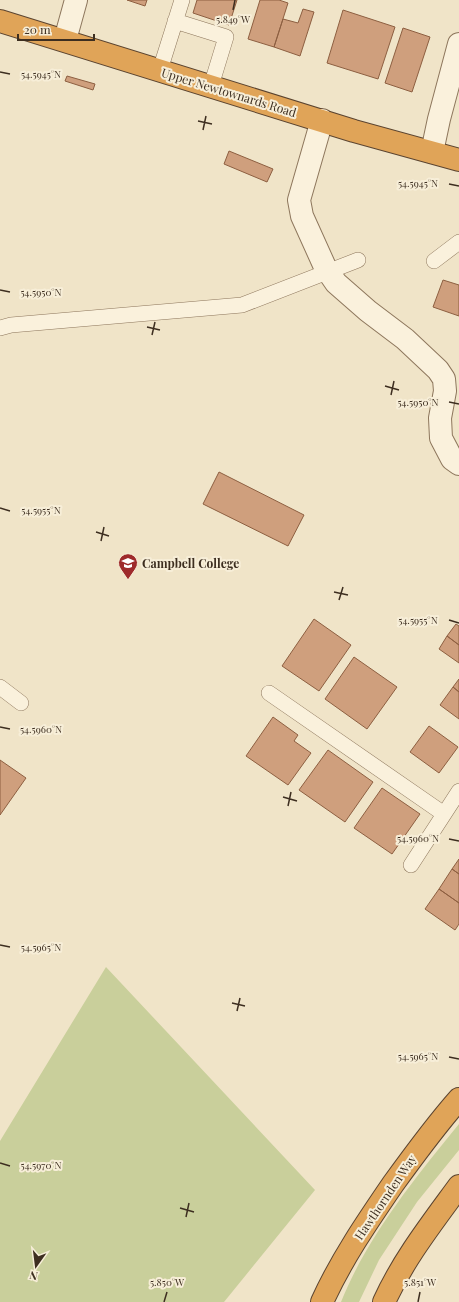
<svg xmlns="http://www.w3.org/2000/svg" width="459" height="1302" font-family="'Playfair Display',serif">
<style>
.green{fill:#c9cf9b}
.building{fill:#cf9f7d;stroke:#8d5f41}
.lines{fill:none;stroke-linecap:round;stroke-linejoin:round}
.lane-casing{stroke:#8d765c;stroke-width:16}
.street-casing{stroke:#8d765c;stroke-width:24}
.highway-casing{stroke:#5b4430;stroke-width:24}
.lane{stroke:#faf1dc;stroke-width:15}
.street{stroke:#faf1dc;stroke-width:22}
.highway{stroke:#e0a458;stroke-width:22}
.ticks{fill:none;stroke:#3d2e20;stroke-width:1.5}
.labels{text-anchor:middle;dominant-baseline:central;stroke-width:4;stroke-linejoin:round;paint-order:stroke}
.street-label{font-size:12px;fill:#3d2e20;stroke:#f7eed8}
.poi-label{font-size:12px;font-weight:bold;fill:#3d2e20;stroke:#f7eed8;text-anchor:start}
.ticks-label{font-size:10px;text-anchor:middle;fill:#3d2e20;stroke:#f7eed8;stroke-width:4;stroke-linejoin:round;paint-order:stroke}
</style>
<rect width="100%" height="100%" fill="#f0e4c8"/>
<path class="green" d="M106 967 315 1190 224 1302H0V1141Z
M459 1124V1150L417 1202 379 1260 359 1302H341C367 1237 415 1178 459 1124Z"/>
<path class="building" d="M127 0H147L145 6Z
M197 0H237L229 25 193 13Z
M260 0H279L288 3 274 47 248 39Z
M303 9 314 12 300 56 274 47 283 19 298 23Z
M343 10 395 27 378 79 327 63Z
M403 28 430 37 412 92 385 83Z
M67 76 95 84 93 90 65 81Z
M229 151 273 169 267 182 224 164Z
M443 280 459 285V316L433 307Z
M219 472 304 515 288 546 203 504Z
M314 619 351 645 319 691 282 666Z
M456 624 459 626V645L447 636Z
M447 636 459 645V663L439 649Z
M354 657 397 687 367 729 325 699Z
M459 679V692L453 687Z
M453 687 459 692V719L440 705Z
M273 717 298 735 294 741 311 753 288 785 246 756Z
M429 726 458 747 439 773 410 752Z
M328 750 373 782 345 822 299 790Z
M0 760 26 778 0 815Z
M382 788 420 814 392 854 354 828Z
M459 859V874L452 869Z
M452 869 459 874V903L439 889Z
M439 889 459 903V924L455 930 425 909Z"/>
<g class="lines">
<defs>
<path id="lane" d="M175 21 226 37 211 86
M160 70 182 0
M434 261 459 242
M0 328 11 325 242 305 358 260
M0 687 21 703
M269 693 444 814
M411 865 459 791"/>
<path id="street" d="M65 40 76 0
M322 120 299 200 302 216 325 267 336 283 368 311 405 339 438 370 444 379 445 391 440 418 441 438 452 459 459 464
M432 152 439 119 459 44"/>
<path id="highway" d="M0 21 354 131 459 160
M322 1302C341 1260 367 1222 393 1184 414 1155 435 1126 459 1099
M384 1302C403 1260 432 1223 459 1186"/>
</defs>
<use href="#lane" class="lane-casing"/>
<use href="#street" class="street-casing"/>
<use href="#highway" class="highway-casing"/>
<use href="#lane" class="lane"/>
<use href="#street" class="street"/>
<use href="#highway" class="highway"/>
</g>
<path class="ticks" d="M233 10 235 0M0 72 10 74M198 121 212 124M203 130 206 116M449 184 459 186M0 290 10 292M147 327 160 330M152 335 155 322M385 386 399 390M391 395 394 381M449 402 459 404M0 508 10 511M96 532 109 536M101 541 104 527M334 592 348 595M339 600 343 587M449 620 459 623M0 727 10 729M283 797 297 801M288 806 291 792M449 839 459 841M0 945 10 947M232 1003 245 1006M237 1011 240 998M449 1057 459 1059M0 1163 10 1166M180 1208 194 1212M186 1217 189 1203M164 1302 167 1292M418 1302 420 1292"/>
<defs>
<symbol id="school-pin" viewBox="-11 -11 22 30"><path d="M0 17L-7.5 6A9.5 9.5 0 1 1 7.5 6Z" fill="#9e2a2b" stroke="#f7eed8"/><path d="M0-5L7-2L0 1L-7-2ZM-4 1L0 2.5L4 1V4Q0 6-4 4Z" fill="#fff"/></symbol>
</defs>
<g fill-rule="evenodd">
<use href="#school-pin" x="117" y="552" width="22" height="30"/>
</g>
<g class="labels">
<g class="street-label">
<text transform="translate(229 92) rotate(17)">Upper Newtownards Road</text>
<text transform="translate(385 1197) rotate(-56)">Hawthornden Way</text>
</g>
<g class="poi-label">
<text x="142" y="563">Campbell College</text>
</g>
</g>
<g class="ticks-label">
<text x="233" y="23">5.849°W</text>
<text x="41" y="78">54.5945°N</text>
<text x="418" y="187">54.5945°N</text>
<text x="41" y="296">54.5950°N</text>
<text x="418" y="406">54.5950°N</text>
<text x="41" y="514">54.5955°N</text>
<text x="418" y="624">54.5955°N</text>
<text x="41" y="733">54.5960°N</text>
<text x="418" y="842">54.5960°N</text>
<text x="41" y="951">54.5965°N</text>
<text x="418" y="1060">54.5965°N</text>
<text x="41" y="1169">54.5970°N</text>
<text x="167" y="1286">5.850°W</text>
<text x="420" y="1286">5.851°W</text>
</g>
<g transform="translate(36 1266) rotate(194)" stroke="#f7eed8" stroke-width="3" paint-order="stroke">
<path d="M0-3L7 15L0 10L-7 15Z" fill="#3d2e20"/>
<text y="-6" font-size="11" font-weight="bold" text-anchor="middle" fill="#3d2e20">N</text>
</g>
<path d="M18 34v6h76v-6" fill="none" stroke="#3d2e20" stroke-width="2"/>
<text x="24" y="34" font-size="12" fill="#3d2e20" stroke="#f7eed8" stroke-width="3" paint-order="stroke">20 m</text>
</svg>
